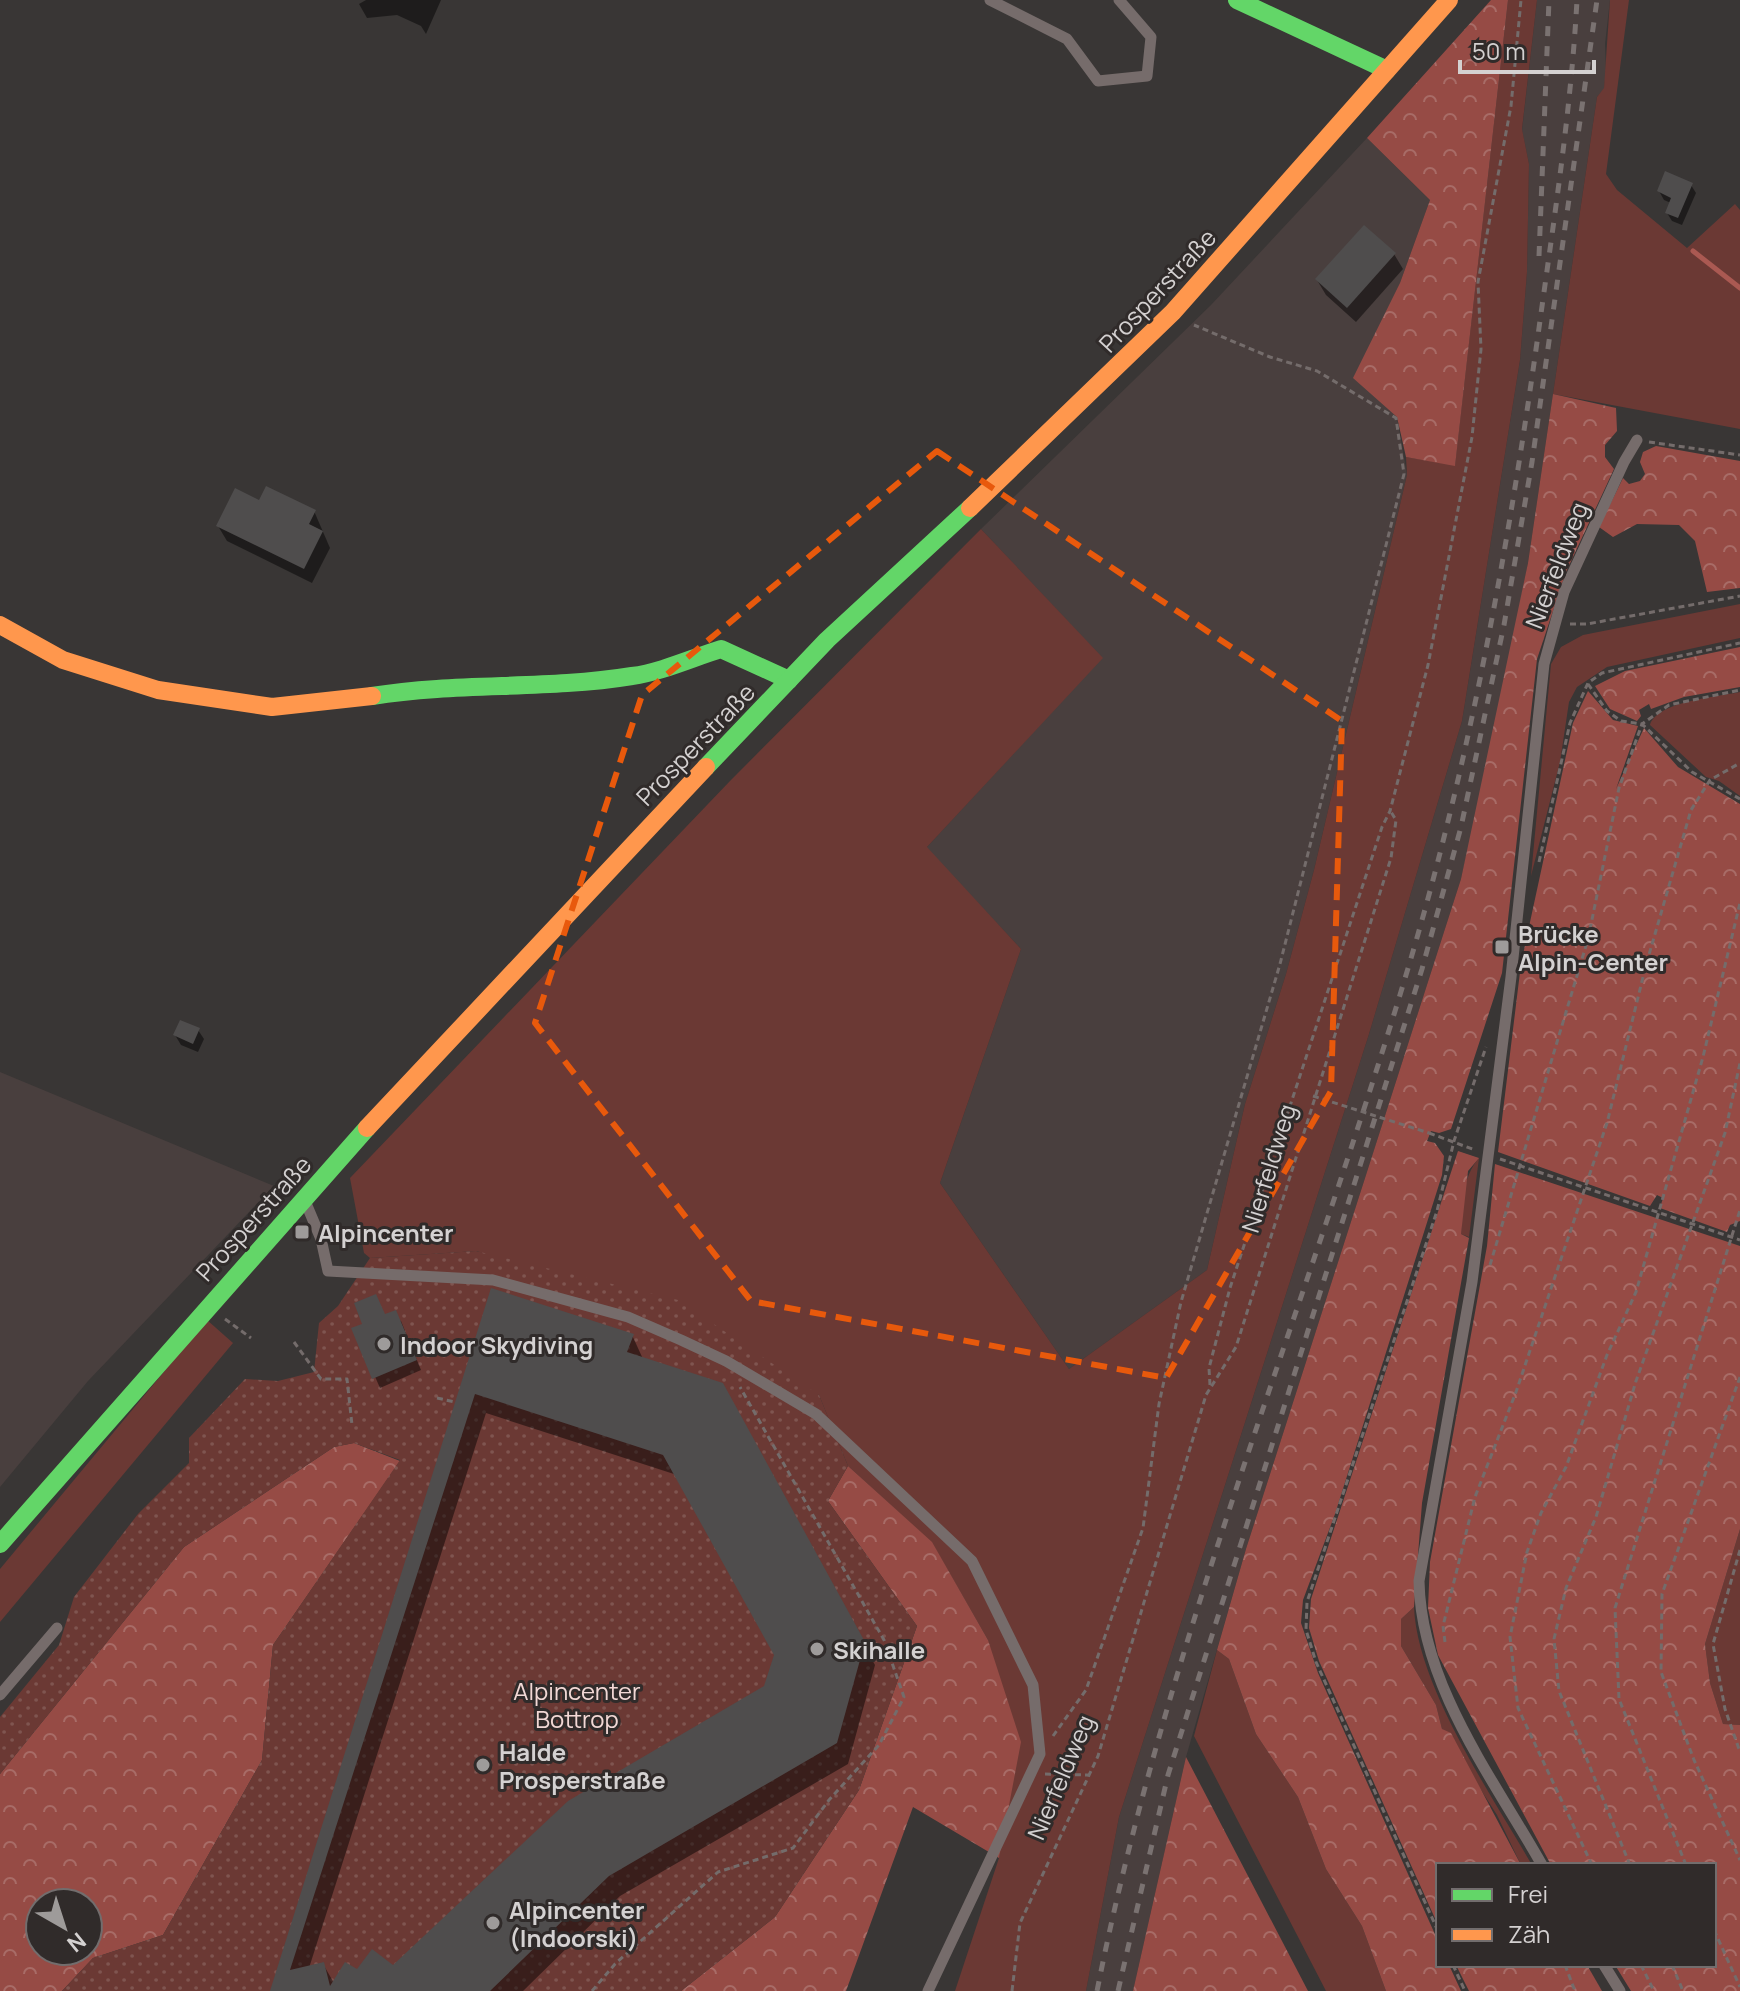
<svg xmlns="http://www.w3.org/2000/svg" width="1740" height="1991" viewBox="0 0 1740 1991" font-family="Manrope,sans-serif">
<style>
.built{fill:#493f3e}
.green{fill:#6b3934}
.forest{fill:url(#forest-crowns);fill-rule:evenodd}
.park{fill:url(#park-dots)}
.shadow{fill:#0007;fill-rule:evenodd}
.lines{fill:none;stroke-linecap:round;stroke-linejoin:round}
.stream{stroke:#aa5952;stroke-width:5}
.building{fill:#4f4d4d;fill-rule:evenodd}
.path{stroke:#746c6b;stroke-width:3;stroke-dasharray:6 4;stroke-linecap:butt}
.lane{stroke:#766c6b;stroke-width:11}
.fast{stroke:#63d668;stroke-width:18}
.slow{stroke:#ff974d;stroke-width:18}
.rail{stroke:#7a7271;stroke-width:5;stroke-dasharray:10 10;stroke-linecap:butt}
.path-bridge{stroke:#746c6b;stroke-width:3;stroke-dasharray:6 4;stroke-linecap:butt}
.marked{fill:none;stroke:#e8590c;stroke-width:6;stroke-dasharray:16 10;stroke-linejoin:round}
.poi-dot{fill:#9e9b9a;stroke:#302b2a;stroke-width:3}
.labels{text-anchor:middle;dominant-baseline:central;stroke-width:6;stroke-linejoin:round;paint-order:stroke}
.street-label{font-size:24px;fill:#d4d1d1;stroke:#302b2a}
.poi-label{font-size:24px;font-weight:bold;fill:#d4d1d1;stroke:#302b2a;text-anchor:start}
.park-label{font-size:24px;fill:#f2d8d5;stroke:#302b2a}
</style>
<defs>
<pattern id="forest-crowns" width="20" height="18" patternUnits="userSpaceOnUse" patternTransform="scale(2)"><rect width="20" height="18" fill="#964b45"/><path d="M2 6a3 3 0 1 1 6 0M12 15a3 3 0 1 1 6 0" fill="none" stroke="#a86c67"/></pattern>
<pattern id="park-dots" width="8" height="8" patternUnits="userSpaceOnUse" patternTransform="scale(2)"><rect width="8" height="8" fill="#6b3934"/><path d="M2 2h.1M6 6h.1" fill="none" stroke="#7f5550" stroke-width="1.8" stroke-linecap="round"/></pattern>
</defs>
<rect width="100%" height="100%" fill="#393635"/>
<g class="built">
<polygon points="1537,0 1610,0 1605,44 1606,71 1604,89 1597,97 1528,563 1495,731 1461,879 1246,1549 1186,1757 1133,1991 1086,1991 1119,1817 1369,1034 1462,721 1520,360 1527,272 1529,164 1522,130"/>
<polygon points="1367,138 1430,200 1400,283 1397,417 1407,475 1314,870 1286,974 1245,1104 1207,1270 1069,1369 940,1183 1021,949 926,848 1102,658 981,529 1211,305"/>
<polygon points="0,1072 274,1186 88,1381 0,1487"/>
</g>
<g class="green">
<polygon points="1508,0 1537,0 1522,129 1529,164 1527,272 1520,360 1462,721 1369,1034 1119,1817 1086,1991 955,1991 999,1858 1007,1806 988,1640 932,1543 848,1466 819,1395 477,1251 370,1258 364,1253 350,1178 730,781 981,529 1103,658 927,847 1021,949 940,1183 1069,1369 1207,1270 1245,1104 1286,974 1314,870 1407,475 1406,457 1455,465"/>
<polygon points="1610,0 1629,0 1606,174 1617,190 1687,248 1735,204 1740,210 1740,429 1553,394 1597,97 1604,88"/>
<polygon points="1740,604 1740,638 1607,667 1577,687 1569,702 1560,762 1531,876 1551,664 1561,647 1583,635"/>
<path d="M1740 692V796L1719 781 1706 777 1650 725C1657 701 1718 697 1740 692Z"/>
<path d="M1479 1158 1469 1237 1461 1234C1463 1208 1461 1178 1479 1158Z"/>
<polygon points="207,1320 233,1343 0,1622 0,1569"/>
<polygon points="1740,1529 1740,1725 1723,1724 1710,1683 1705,1644"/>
<path d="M1414 1607C1417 1686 1492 1796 1532 1865H1521L1497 1815 1442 1729 1436 1705 1401 1646V1619Z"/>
<polygon points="1217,1650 1229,1659 1256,1734 1298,1797 1326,1869 1362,1926 1386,1991 1326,1991 1194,1736"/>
</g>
<g class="forest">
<polygon points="1491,0 1508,0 1455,466 1406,457 1397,417 1353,378 1400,283 1430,200 1367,138"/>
<polygon points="1553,394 1616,408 1617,431 1605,445 1605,457 1614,469 1566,572 1537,659 1502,973 1451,1129 1439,1133 1431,1131 1427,1141 1435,1143 1444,1156 1442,1175 1335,1514 1303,1600 1301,1623 1318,1673 1438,1941 1438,1965 1449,1965 1461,1991 1386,1991 1362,1926 1326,1869 1298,1797 1256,1734 1229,1659 1217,1650 1246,1549 1461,879 1528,563"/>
<polygon points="1656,446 1740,461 1740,588 1707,592 1695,541 1679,525 1637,524 1613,537 1599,527 1623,478 1629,484 1640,481 1645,474 1640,462 1643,452"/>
<polygon points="1740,647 1740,687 1684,697 1651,709 1649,704 1639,710 1641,716 1637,721 1610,709 1595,686 1625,671"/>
<polygon points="1588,691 1613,720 1638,726 1616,789 1644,728 1678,767 1740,804 1740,1221 1730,1225 1727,1232 1660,1208 1663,1198 1657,1195 1650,1206 1498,1152 1521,964 1573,723"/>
<polygon points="1458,1151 1479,1158 1468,1171 1461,1234 1469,1238 1422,1503 1414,1607 1401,1619 1401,1646 1436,1705 1442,1729 1451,1733 1521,1865 1438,1865 1438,1925 1319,1661 1309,1628 1311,1599"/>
<polygon points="1495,1164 1740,1246 1740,1529 1705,1644 1710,1683 1723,1724 1740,1725 1740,1991 1631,1991 1615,1965 1714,1965 1714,1865 1551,1865 1438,1655 1428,1608 1430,1562 1487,1246"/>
<path d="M354 1443 400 1461 273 1645 262 1760 163 1935 93 1958 62 1991H0V1774L184 1547 334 1447ZM40 1903H88V1951H40Z"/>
<polygon points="848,1466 932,1542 988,1640 1021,1742 999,1858 913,1807 846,1991 681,1991 775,1917 859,1790 917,1626 828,1501"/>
<polygon points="1186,1757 1308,1991 1133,1991"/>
<polygon points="1456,1965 1587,1965 1602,1991 1469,1991"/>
</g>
<polygon class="park" points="476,1251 678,1300 819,1395 848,1466 828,1501 917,1626 859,1790 775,1917 681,1991 62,1991 93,1958 163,1935 262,1760 273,1645 400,1460 354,1443 334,1447 184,1547 0,1774 0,1717 59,1645 74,1597 138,1514 189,1463 189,1438 245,1379 278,1381 314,1372 319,1323 338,1306 370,1258"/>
<g class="shadow">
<polygon points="366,0 441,0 426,34 421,26 397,15 367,18 359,4"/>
<polygon points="1691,185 1696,193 1682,225 1672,221 1667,213 1671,203 1664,200 1659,191"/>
<polygon points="1394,254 1403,269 1356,322 1326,295 1317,280"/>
<polygon points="260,502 314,511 330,548 312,583 227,541 218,526"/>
<polygon points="198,1030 204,1039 198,1052 181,1045 175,1035"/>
<path d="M492 1291 632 1335 643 1359 734 1406 875 1665 848 1764 620 1896 523 1991H272ZM486 1413 677 1475 776 1655 766 1687 393 1968 358 1972 334 1983 323 1964 309 1968Z"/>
<polygon points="385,1316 401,1321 421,1370 380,1388 354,1329"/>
</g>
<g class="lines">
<polyline class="stream" points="1693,251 1740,288"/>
</g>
<g class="building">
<polygon points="1665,171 1693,183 1678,218 1665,213 1671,198 1657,191"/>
<polygon points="1364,225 1396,253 1347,308 1315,279"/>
<polygon points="266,486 316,510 309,524 323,531 304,569 216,526 235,488 259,500"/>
<polygon points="180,1020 200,1028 193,1044 173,1035"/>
<path d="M491 1288 634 1334 627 1352 723 1383 865 1642 837 1743 609 1876 490 1991H270ZM475 1394 663 1455 774 1655 764 1686 568 1801 393 1965 372 1949 357 1969 345 1962 330 1986 324 1962 290 1970Z"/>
<polygon points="376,1294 385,1314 396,1310 417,1360 372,1379 351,1328 362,1324 354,1303"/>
</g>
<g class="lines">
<g class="path">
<polyline points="1649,442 1740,455"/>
<polyline points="1570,624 1587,624 1740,596"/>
<polyline points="1588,684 1607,711 1621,721 1642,724 1692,772 1740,799"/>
<polyline points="1539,862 1570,723 1588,683 1602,673 1740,643"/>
<polyline points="1429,1133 1475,1150"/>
<polyline points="1500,1159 1740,1240"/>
<polyline points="1490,1265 1588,939 1619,788 1642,724 1669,705 1740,690"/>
<polyline points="225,1319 251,1338"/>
<polyline points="294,1342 321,1379 347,1379 352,1425"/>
<polyline points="1740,1377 1662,1594 1661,1672 1694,1760 1740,1860"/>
<polyline points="1210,1385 1209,1368 1230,1288 1382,827 1390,811 1428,665 1472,437 1481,349 1478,282 1511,106 1521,0"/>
<polyline points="437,1398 455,1402"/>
<polyline points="1740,1550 1713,1644 1725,1709 1740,1752"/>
<polyline points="1445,1642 1443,1626 1475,1497 1516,1392 1607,1123 1646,965 1691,810 1710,780 1740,763"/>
<polyline points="1053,1736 1086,1690 1143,1528 1159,1404 1181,1302 1280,964 1404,474 1396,418 1317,371 1270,357 1194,325"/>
<polyline points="1045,1774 1089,1775"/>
<polyline points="1592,1865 1518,1708 1510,1637 1527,1552 1541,1513 1566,1467 1607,1355 1636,1292 1703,1057 1740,903"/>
<polyline points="1630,1865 1559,1691 1554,1639 1566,1588 1596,1517 1636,1381 1725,1133 1740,1063"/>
<polyline points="1686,1865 1619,1699 1615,1608 1740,1210"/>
<polyline points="1714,1930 1740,1987"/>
<polyline points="1438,1931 1316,1662 1306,1630 1307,1602 1437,1211 1454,1141 1486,1047"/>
<polyline points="1453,1965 1465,1991"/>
<polyline points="1565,1965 1575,1991"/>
<polyline points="1641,1965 1654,1991"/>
<polyline points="1672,1965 1683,1991"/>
<polyline points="592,1991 615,1964 718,1872 793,1848 829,1800 879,1745 904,1697 884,1640 740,1387"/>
<polyline points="1012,1991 1020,1923 1098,1756 1206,1395 1236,1347 1391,858 1396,820 1391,812"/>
</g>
<g class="lane">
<polyline points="990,0 1067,39 1098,81 1147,76 1151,37 1119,0"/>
<polyline points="305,1201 321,1239 328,1271 493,1280 628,1317 681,1340 726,1361 816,1414 972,1561 1033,1685 1040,1754 928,1991"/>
<polyline points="0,1695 57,1628"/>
<path d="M1542 1865C1493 1778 1421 1685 1419 1581L1472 1282 1511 977 1544 664 1564 592 1624 462 1637 440"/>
<polyline points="1604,1965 1620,1991"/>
</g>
<g class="fast">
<polyline points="1237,0 1387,70"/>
<path d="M372 696C458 682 546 690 632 676 662 672 692 658 721 649L789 680"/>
<polyline points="706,767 827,640 970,508"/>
<polyline points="0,1544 367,1128"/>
</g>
<g class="slow">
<polyline points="970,508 1173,312 1449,0"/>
<polyline points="0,625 63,660 158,690 272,707 372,696"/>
<polyline points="367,1128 706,767"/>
</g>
<g class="rail">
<polyline points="1539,256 1549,0"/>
<path d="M1097 1991C1167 1639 1307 1307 1409 965 1471 757 1509 543 1539 328 1554 219 1571 110 1577 0"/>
<polyline points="1118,1991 1168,1775 1422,969 1461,827 1504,625 1532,462 1597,0"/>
</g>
<polyline class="path-bridge" points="1313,1096 1429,1133"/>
</g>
<path class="marked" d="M937 451 1342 721 1331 1091 1166 1378 751 1301 535 1023 642 695Z"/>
<g class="poi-dot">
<rect x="1494" y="939" width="16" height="16" rx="4"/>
<rect x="294" y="1224" width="16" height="16" rx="4"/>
<circle cx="384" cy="1344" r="8"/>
<circle cx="817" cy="1649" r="8"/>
<circle cx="483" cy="1765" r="8"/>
<circle cx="493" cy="1923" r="8"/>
</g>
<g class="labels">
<g class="street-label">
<text transform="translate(1157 290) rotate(-47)">Prosperstraße</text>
<text transform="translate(1556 565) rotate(-69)">Nierfeldweg</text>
<text transform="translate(695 744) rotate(-46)">Prosperstraße</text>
<text transform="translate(1268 1168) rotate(-73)">Nierfeldweg</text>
<text transform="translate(253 1218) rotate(-48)">Prosperstraße</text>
<text transform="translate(1060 1777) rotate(-67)">Nierfeldweg</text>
</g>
<g class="poi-label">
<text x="1518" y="933">Brücke<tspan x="1518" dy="28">Alpin-Center</tspan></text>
<text x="318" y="1232">Alpincenter</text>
<text x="400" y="1344">Indoor Skydiving</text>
<text x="833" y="1649">Skihalle</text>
<text x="499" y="1751">Halde<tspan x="499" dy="28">Prosperstraße</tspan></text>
<text x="509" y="1909">Alpincenter<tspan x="509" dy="28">(Indoorski)</tspan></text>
</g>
<g class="park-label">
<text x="577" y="1690">Alpincenter<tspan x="577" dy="28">Bottrop</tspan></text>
</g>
</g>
<rect x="1436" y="1863" width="280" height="104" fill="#302b2a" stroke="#726d6d" stroke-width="2"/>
<rect x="1452" y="1889" width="40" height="12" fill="#63d668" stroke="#726d6d" stroke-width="2"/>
<text x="1508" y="1903" font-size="24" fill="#d4d1d1">Frei</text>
<rect x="1452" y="1929" width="40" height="12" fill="#ff974d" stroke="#726d6d" stroke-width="2"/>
<text x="1508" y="1943" font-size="24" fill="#d4d1d1">Zäh</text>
<g transform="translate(64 1927) rotate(141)"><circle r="38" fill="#302b2a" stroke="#726d6d" stroke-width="2"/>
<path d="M0-6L14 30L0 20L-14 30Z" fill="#9e9b9a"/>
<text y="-12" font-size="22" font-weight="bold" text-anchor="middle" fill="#d4d1d1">N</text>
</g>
<path d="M1460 60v12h134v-12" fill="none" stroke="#d4d1d1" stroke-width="4"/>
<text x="1472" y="60" font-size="24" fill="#d4d1d1" stroke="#302b2a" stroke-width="6" paint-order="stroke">50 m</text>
</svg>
